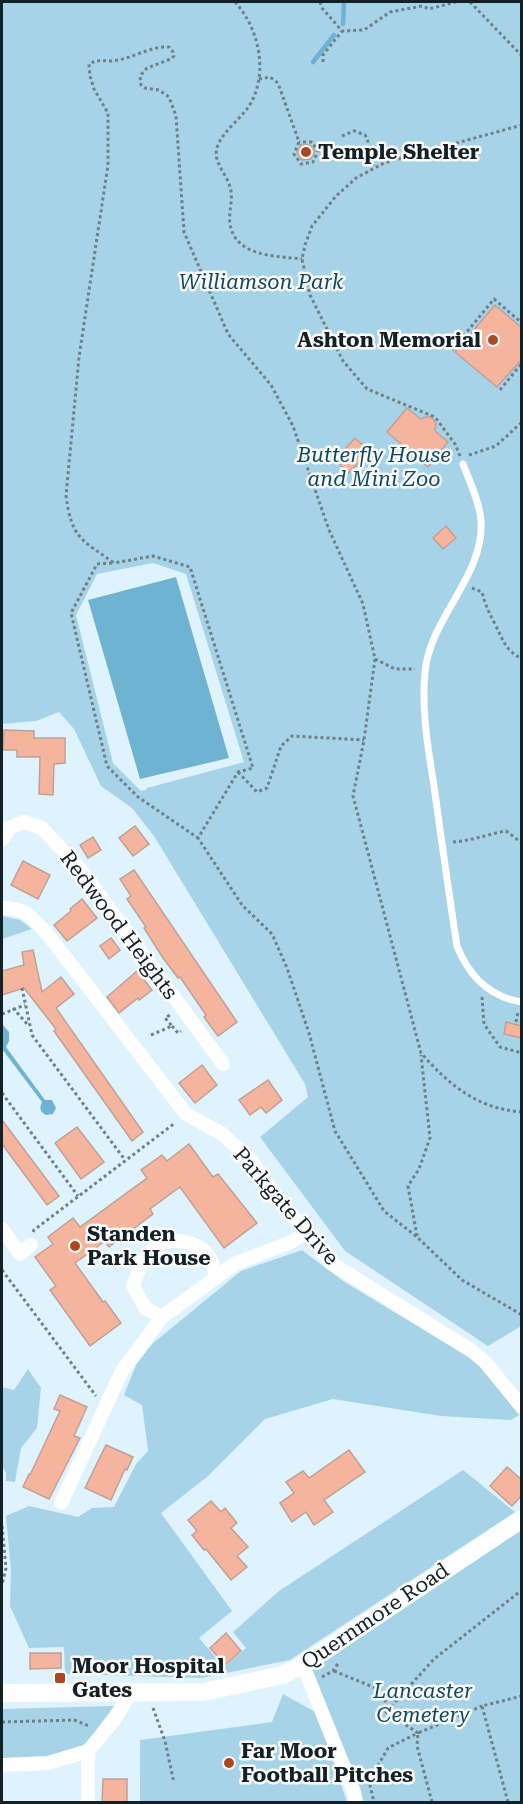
<svg xmlns="http://www.w3.org/2000/svg" width="523" height="1804" viewBox="0 0 523 1804" font-family="'Roboto Serif',serif">
<style>
.green{fill:#a6d3e8;fill-rule:evenodd}
.water{fill:#6eb3d2}
.lines{fill:none;stroke-linecap:round;stroke-linejoin:round}
.stream{stroke:#6eb3d2;stroke-width:4.5}
.building{fill:#f5b49e;stroke:#c1a095;stroke-width:1.5}
.path{stroke:#6f8087;stroke-width:3;stroke-dasharray:3 3;stroke-linecap:butt}
.service{stroke:#fff;stroke-width:7}
.minor{stroke:#fff;stroke-width:14}
.tertiary{stroke:#fff;stroke-width:18}
.poi-dot{fill:#ae4720;stroke:#fcfcfc;stroke-width:2}
.labels{text-anchor:middle;dominant-baseline:central;stroke-width:5;stroke-linejoin:round;paint-order:stroke}
.poi-label{font-size:21px;font-weight:bold;fill:#132025;stroke:#fcfcfc;text-anchor:start}
.park-label{font-size:21px;font-style:italic;fill:#0e495e;stroke:#fcfcfc}
.street-label{font-size:21px;fill:#132025;stroke:#fcfcfc}
</style>
<rect width="100%" height="100%" fill="#def3fd"/>
<g class="green">
<path d="M2 2H521V1326L488 1346 345 1251 260 1137 308 1097 305 1084 154 836 132 808 101 786 74 729 59 712 36 721 2 724ZM153 563 186 574 244 762 147 788 146 790 141 791 113 763 76 615 97 574Z"/>
<polygon points="2,916 20,920 32,929 2,939"/>
<polygon points="302,1250 343,1281 478,1363 519,1415 511,1420 441,1416 333,1399 265,1419 208,1476 161,1513 232,1611 199,1638 224,1667 246,1648 233,1632 279,1591 463,1470 515,1512 290,1660 201,1678 65,1674 64,1647 29,1648 10,1606 11,1570 6,1516 29,1506 78,1517 92,1508 114,1507 136,1464 148,1451 142,1405 124,1395 136,1365 152,1344 241,1271"/>
<polygon points="28,1369 41,1388 37,1428 21,1448 15,1482 6,1481 6,1473 2,1466 2,1387 14,1390"/>
<polygon points="521,1519 521,1802 356,1802 303,1665"/>
<polygon points="283,1694 317,1713 347,1802 140,1802 140,1740 272,1722"/>
<polygon points="114,1706 84,1746 47,1757 2,1759 2,1709"/>
</g>
<g class="water">
<polygon points="176,577 229,758 140,779 88,600"/>
<path d="M2 1024 9 1032V1041L6 1047 45 1100H52L56 1108 53 1114 46 1115C40 1112 39 1108 42 1102L2 1049Z"/>
</g>
<g class="lines">
<g class="stream">
<polyline points="343,24 344,2"/>
<polyline points="313,62 334,35"/>
</g>
</g>
<g class="building">
<polygon points="301,145 310,145 315,151 311,159 302,160 297,153"/>
<polygon points="495,305 522,328 522,359 497,387 455,352"/>
<polygon points="407,408 421,419 429,416 433,419 436,424 435,431 448,442 428,467 387,432"/>
<polygon points="355,438 369,451 349,473 335,460"/>
<polygon points="446,526 456,538 443,549 433,538"/>
<polygon points="4,730 34,731 34,738 65,738 65,763 54,764 53,795 39,794 40,757 17,757 17,750 3,750"/>
<polygon points="135,826 149,844 133,856 119,838"/>
<polygon points="93,837 101,850 88,858 80,845"/>
<polygon points="23,861 50,875 38,899 11,885"/>
<polygon points="134,870 237,1022 218,1036 204,1017 206,1015 180,977 178,978 163,958 144,928 146,927 127,899 131,896 120,879"/>
<polygon points="82,899 97,918 67,941 54,925 71,911 70,909"/>
<polygon points="111,938 120,950 109,959 100,946"/>
<polygon points="33,950 42,992 61,977 74,994 56,1008 143,1132 132,1141 54,1031 56,1029 24,988 2,995 2,971 24,965 22,952"/>
<polygon points="137,971 152,990 139,1000 138,998 119,1013 107,997"/>
<polygon points="506,1022 522,1026 522,1038 504,1034"/>
<polygon points="202,1065 217,1085 195,1103 179,1083"/>
<polygon points="268,1080 282,1100 266,1113 261,1107 250,1115 239,1100"/>
<polygon points="2,1120 59,1196 47,1205 2,1144"/>
<polygon points="77,1127 104,1162 81,1179 55,1143"/>
<polygon points="189,1144 213,1177 218,1174 257,1223 224,1248 180,1187 150,1209 153,1214 109,1247 105,1241 75,1263 103,1302 105,1301 121,1323 90,1346 50,1290 56,1286 35,1257 53,1244 48,1237 73,1218 80,1227 147,1178 141,1170 162,1155 167,1161"/>
<polygon points="60,1395 87,1407 74,1436 80,1438 49,1499 23,1487 29,1474 30,1475 60,1411 54,1409"/>
<polygon points="106,1445 133,1457 127,1470 125,1469 111,1500 85,1488"/>
<polygon points="349,1450 365,1472 324,1500 333,1512 314,1525 306,1512 292,1522 280,1503 294,1493 286,1482 303,1471 309,1478"/>
<polygon points="507,1467 522,1480 522,1495 512,1506 490,1486"/>
<polygon points="211,1501 221,1512 225,1508 237,1523 231,1528 248,1547 237,1556 247,1567 231,1580 206,1549 204,1550 192,1535 197,1531 188,1520"/>
<polygon points="226,1633 241,1651 225,1665 210,1648"/>
<polygon points="30,1653 61,1653 61,1668 30,1669"/>
<polygon points="103,1779 127,1779 127,1803 102,1803"/>
</g>
<g class="lines">
<g class="path">
<path d="M235 2C258 27 268 69 252 101 244 117 225 128 218 145 211 161 226 172 230 187 234 199 228 212 230 224 235 257 277 256 302 259"/>
<polyline points="320,2 322,8 342,31 364,30 390,12 422,6 429,9 456,2"/>
<polyline points="470,2 522,56"/>
<polyline points="323,62 323,55 342,31"/>
<polyline points="259,79 270,77 278,83 299,142 294,154 301,164 313,162 318,151 312,142 299,142"/>
<path d="M342 136 354 131 365 135C372 147 368 155 374 168"/>
<polyline points="452,350 494,299 522,323"/>
<polyline points="500,390 522,363"/>
<polyline points="469,455 496,446 522,422"/>
<polyline points="460,456 455,444 435,417 367,389 343,361 310,295 302,259 305,245 312,226 336,196 356,178 384,163 522,125"/>
<polyline points="112,563 97,564 71,613 107,766 138,797 198,838"/>
<path d="M472 588 482 592C485 604 489 613 495 624 503 640 505 650 522 659"/>
<polyline points="375,659 395,669 415,669"/>
<polyline points="238,772 257,792 267,788 281,746 292,736 364,740"/>
<path d="M453 842C471 841 488 834 506 831L522 843"/>
<polyline points="22,988 32,1035 125,1160"/>
<polyline points="482,997 484,1024 500,1047 522,1053"/>
<polyline points="13,1008 28,1025"/>
<polyline points="2,1014 25,1005"/>
<polyline points="516,1022 518,1012"/>
<polyline points="172,1026 178,1033 181,1031"/>
<polyline points="151,1035 172,1026 165,1018 170,1015"/>
<polyline points="2,1093 78,1196"/>
<path d="M522 1112C478 1109 449 1085 421 1053L353 796 364 740 375 659 363 604 329 530 293 426 271 385 228 334 184 232 176 116 169 97 159 90 145 88 141 85 140 76 147 68 171 59 174 56 173 52 169 47C149 46 132 59 112 61 102 61 98 59 89 64L90 76 94 89 108 113V165L79 357 66 496C72 539 81 539 114 563L153 556 190 567 253 768 238 772 198 838 242 905 272 934 287 968 309 1033 335 1131 384 1211 417 1237 462 1280 522 1315"/>
<polyline points="33,1232 34,1230 175,1123"/>
<polyline points="417,1236 408,1186 419,1169 430,1138 421,1055"/>
<polyline points="2,1270 96,1396"/>
<polyline points="2,1526 6,1568 2,1585"/>
<polyline points="334,1671 378,1689 385,1700 386,1712 418,1733 388,1748 369,1781 374,1802"/>
<polyline points="322,1677 333,1671 339,1662"/>
<polyline points="153,1708 165,1741 174,1783"/>
<polyline points="387,1711 434,1659 522,1590"/>
<polyline points="2,1722 74,1720 89,1726"/>
<polyline points="432,1802 417,1746 418,1733 482,1706"/>
<polyline points="508,1802 482,1706 522,1696"/>
</g>
<path class="service" d="M463 464C470 482 479 501 481 520 485 576 430 617 425 672 421 713 429 753 435 793 442 844 449 895 457 946 469 976 489 997 522 1002"/>
<g class="minor">
<polyline points="2,840 9,828 24,822 42,828 82,871 223,1064"/>
<path d="M2 908C26 907 33 919 49 936L186 1114 221 1133 252 1161 267 1184 331 1263 472 1351 485 1362 522 1407"/>
<polyline points="2,1229 20,1254 31,1245"/>
<path d="M162 1317 145 1308 133 1286C138 1271 142 1260 153 1249 168 1234 203 1241 211 1260 214 1265 214 1272 216 1278"/>
<polyline points="61,1503 122,1371 162,1317 236,1263 289,1243 306,1233"/>
<polyline points="303,1665 354,1792 356,1802"/>
<polyline points="2,1765 48,1763 88,1751 114,1720 131,1692"/>
<polyline points="88,1802 88,1751"/>
</g>
<polyline class="tertiary" points="2,1693 203,1692 283,1675 303,1665 522,1519"/>
</g>
<g class="poi-dot">
<circle cx="306" cy="152" r="6"/>
<circle cx="493" cy="340" r="6"/>
<circle cx="75" cy="1246" r="6"/>
<rect x="54" y="1672" width="12" height="12" rx="3"/>
<circle cx="229" cy="1763" r="6"/>
</g>
<g class="labels">
<g class="poi-label">
<text x="318" y="152">Temple Shelter</text>
<text x="481" y="340" text-anchor="end">Ashton Memorial</text>
<text x="87" y="1234">Standen<tspan x="87" dy="24">Park House</tspan></text>
<text x="72" y="1666">Moor Hospital<tspan x="72" dy="24">Gates</tspan></text>
<text x="241" y="1751">Far Moor<tspan x="241" dy="24">Football Pitches</tspan></text>
</g>
<g class="park-label">
<text x="261" y="282">Williamson Park</text>
<text x="374" y="455">Butterfly House<tspan x="374" dy="24">and Mini Zoo</tspan></text>
<text x="423" y="1691">Lancaster<tspan x="423" dy="24">Cemetery</tspan></text>
</g>
<g class="street-label">
<text transform="translate(119 925) rotate(53)">Redwood Heights</text>
<text transform="translate(286 1206) rotate(49)">Parkgate Drive</text>
<text transform="translate(375 1616) rotate(-34)">Quernmore Road</text>
</g>
</g>
<rect width="523" height="1804" fill="none" stroke="#132025" stroke-width="6"/>
</svg>
